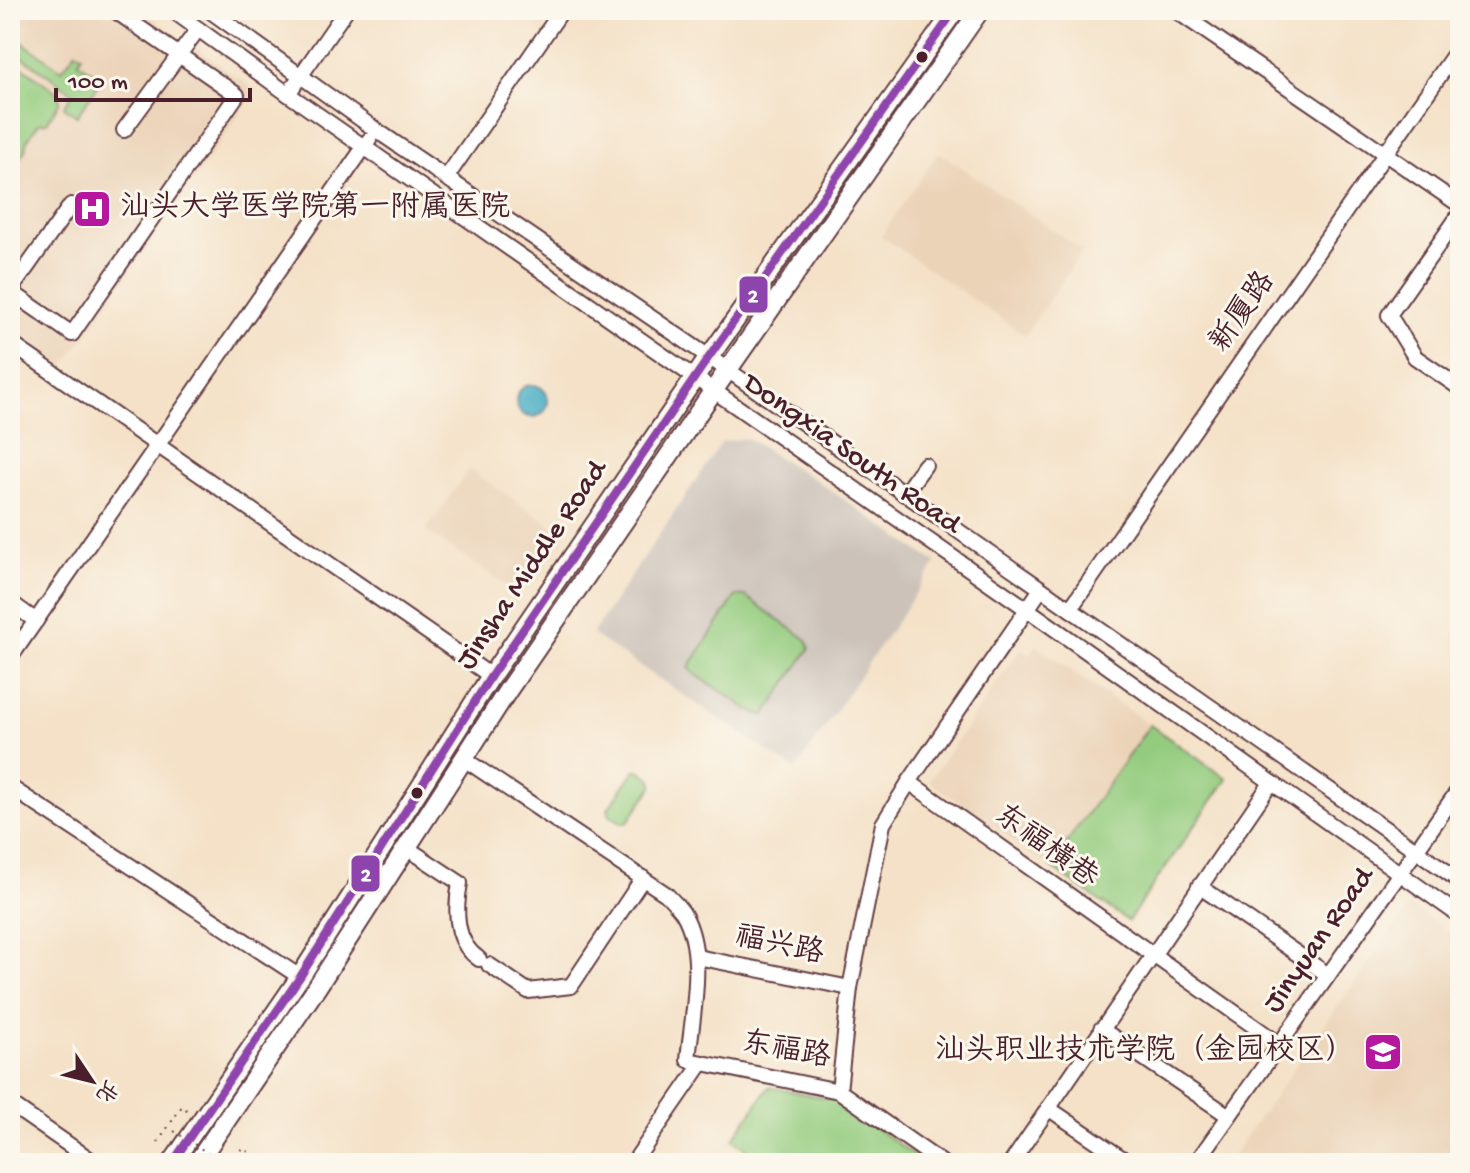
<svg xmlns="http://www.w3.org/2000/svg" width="1470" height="1173" viewBox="0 0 1470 1173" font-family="'Gochi Hand','LXGW WenKai TC',sans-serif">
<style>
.built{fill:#ebd3b8}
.industrial{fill:#ccc2b9}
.green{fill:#94cc7f;stroke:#6f7655;stroke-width:2}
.water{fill:#44adc4;stroke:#476678;stroke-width:2}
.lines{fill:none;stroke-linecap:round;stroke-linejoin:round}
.minor-casing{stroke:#643c42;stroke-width:18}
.major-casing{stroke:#643c42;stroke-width:22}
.path{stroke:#643c42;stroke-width:2;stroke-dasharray:2 6;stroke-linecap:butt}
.minor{stroke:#fff;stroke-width:14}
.major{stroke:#fff;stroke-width:18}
.path-bridge{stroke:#643c42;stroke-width:2;stroke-dasharray:2 6;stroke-linecap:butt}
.bus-1-casing{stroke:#fbf7ec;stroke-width:14}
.bus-1{stroke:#8e44ad;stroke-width:8}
.bus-dot{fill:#4a1f2b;stroke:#fbf7ec;stroke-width:3}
.labels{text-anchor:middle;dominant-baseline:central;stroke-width:6;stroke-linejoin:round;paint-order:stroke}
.poi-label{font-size:30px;fill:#4a1f2b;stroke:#fbf7ec;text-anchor:start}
.street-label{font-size:30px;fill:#4a1f2b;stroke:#fbf7ec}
.line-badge{stroke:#fbf7ec;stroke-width:3}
.badge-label{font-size:22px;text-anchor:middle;font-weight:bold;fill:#fff}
</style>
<rect width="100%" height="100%" fill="#fbf7ec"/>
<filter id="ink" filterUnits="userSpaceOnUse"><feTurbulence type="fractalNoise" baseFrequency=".0125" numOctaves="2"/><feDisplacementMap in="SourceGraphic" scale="16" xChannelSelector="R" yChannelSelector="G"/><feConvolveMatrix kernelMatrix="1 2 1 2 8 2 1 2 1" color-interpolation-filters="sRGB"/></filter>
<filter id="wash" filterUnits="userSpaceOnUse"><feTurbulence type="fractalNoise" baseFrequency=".006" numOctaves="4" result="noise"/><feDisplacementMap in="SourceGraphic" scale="32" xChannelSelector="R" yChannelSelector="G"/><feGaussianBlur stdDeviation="1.8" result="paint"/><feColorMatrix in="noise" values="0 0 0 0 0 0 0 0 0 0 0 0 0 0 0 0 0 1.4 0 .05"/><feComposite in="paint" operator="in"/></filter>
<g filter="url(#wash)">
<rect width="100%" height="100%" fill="#f4e1c7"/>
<g class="built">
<polygon points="10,10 141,10 256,90 64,366 10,328"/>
<polygon points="939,152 1083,251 1025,335 881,236"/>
<polygon points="469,469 557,529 515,591 426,531"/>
<polygon points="1036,646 1227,779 1128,921 929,781 1021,649 1030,655"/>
<polygon points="1410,905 1460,940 1460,1163 1227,1163"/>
</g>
<polygon class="industrial" points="746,438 814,479 936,563 796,770 592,634 722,442"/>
<g class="green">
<polygon points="10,24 20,31 16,38 62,70 76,51 82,55 78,62 102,79 77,116 64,107 73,93 10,48"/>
<polygon points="10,58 58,93 60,101 47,122 39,123 26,142 26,149 13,168 10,168"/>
<polygon points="736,596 745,596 807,640 810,648 765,715 757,714 750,710 692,672 689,667"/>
<polygon points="1150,725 1227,779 1128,921 1050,866"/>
<polygon points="635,770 639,770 652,779 653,786 627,823 622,823 610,815 608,809"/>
<polygon points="769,1087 836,1100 917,1157 913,1163 740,1163 748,1150 733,1139"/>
</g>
<circle class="water" cx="532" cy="401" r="16"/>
</g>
<g filter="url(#ink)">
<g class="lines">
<defs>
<g id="minor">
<polyline points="172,10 288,94 1027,609 1460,916"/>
<polyline points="209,10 376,130 709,357 1460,881"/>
<polyline points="1175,10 1460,205"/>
<polyline points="288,94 346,10"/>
<polyline points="124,130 198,29"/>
<polyline points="446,178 560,13"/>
<polyline points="1460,214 1389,315 1415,357 1460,388"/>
<polyline points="10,291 72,334 237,95 114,10"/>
<polyline points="10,291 71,205"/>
<polyline points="10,343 491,676"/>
<polyline points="904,494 925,465"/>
<polyline points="10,602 36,621"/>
<polyline points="1070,609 1460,46"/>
<polyline points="10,658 369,140"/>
<path d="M464 759 666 894C672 900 678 906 683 913 707 953 692 1015 688 1060L839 1091 942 1163"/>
<polyline points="909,782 1279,1044"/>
<polyline points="10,787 300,977"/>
<path d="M407 848 460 883C455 910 454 942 479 959"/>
<polyline points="1199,886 1328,975"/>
<polyline points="697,957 850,988"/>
<polyline points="489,965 528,991 571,986 643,878"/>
<polyline points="1101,1029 1229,1116"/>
<polyline points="839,1091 850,988 883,824 909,782 1041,589"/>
<polyline points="10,1104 95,1163"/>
<polyline points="1048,1108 1129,1163"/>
<polyline points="633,1163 702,1063"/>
<polyline points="1011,1163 1271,783"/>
<polyline points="1196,1163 1460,788"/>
</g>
<g id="major">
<polyline points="172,1163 300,977 491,676 709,357 955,10"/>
<polyline points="197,1163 317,987 508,690 727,371 980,10"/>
</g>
</defs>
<use href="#minor" class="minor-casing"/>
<use href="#major" class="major-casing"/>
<g class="path">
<polyline points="158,1142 182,1106 188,1111"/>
<polyline points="231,1163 242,1148 249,1152 242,1163"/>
</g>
<use href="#minor" class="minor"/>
<use href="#major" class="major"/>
<polyline class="path-bridge" points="174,1131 223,1163"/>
<defs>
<polyline id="bus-1" points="172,1163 300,977 491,676 709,357 955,10"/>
</defs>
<use href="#bus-1" class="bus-1-casing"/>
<use href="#bus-1" class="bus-1"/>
</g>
</g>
<defs>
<symbol id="hospital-square" viewBox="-11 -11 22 22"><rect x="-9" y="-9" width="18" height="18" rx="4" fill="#b5179e" stroke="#fbf7ec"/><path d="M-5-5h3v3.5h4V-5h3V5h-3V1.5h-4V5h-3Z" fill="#fff"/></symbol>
<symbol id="university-square" viewBox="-11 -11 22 22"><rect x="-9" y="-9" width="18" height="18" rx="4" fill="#b5179e" stroke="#fbf7ec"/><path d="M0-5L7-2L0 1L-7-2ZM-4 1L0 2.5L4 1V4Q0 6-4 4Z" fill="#fff"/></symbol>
</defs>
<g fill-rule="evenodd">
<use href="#hospital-square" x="70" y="187" width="44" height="44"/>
<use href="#university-square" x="1361" y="1030" width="44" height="44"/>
</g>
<g class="bus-dot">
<circle cx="922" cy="57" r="7"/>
<circle cx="417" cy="793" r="7"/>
</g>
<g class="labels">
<g class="poi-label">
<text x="120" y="209">汕头大学医学院第一附属医院</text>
<text x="1355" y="1052" text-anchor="end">汕头职业技术学院（金园校区）</text>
</g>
<g class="street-label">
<text transform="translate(1244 313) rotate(-55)">新厦路</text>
<text transform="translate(851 455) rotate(35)">Dongxia South Road</text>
<text transform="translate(533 566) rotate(-56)">Jinsha Middle Road</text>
<text transform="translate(1045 848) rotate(36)">东福横巷</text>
<text transform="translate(1320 941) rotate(-55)">Jinyuan Road</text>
<text transform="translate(779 947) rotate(12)">福兴路</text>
<text transform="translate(786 1052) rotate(10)">东福路</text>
</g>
</g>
<g class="line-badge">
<rect x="738" y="275" width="31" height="39" rx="8" fill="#8e44ad"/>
<rect x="350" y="854" width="31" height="39" rx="8" fill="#8e44ad"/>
</g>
<g class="badge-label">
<text x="753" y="302">2</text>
<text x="366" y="881">2</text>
</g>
<rect width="1470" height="1173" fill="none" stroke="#fbf7ec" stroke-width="40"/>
<g transform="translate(92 1081) rotate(125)" stroke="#fbf7ec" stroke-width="6" paint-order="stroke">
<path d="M0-6L14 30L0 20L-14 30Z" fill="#4a1f2b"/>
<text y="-12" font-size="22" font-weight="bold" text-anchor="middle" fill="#4a1f2b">北</text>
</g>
<path d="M56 88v12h194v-12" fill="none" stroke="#4a1f2b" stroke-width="4"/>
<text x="68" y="88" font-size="24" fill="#4a1f2b" stroke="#fbf7ec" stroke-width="6" paint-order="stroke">100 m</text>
</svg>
